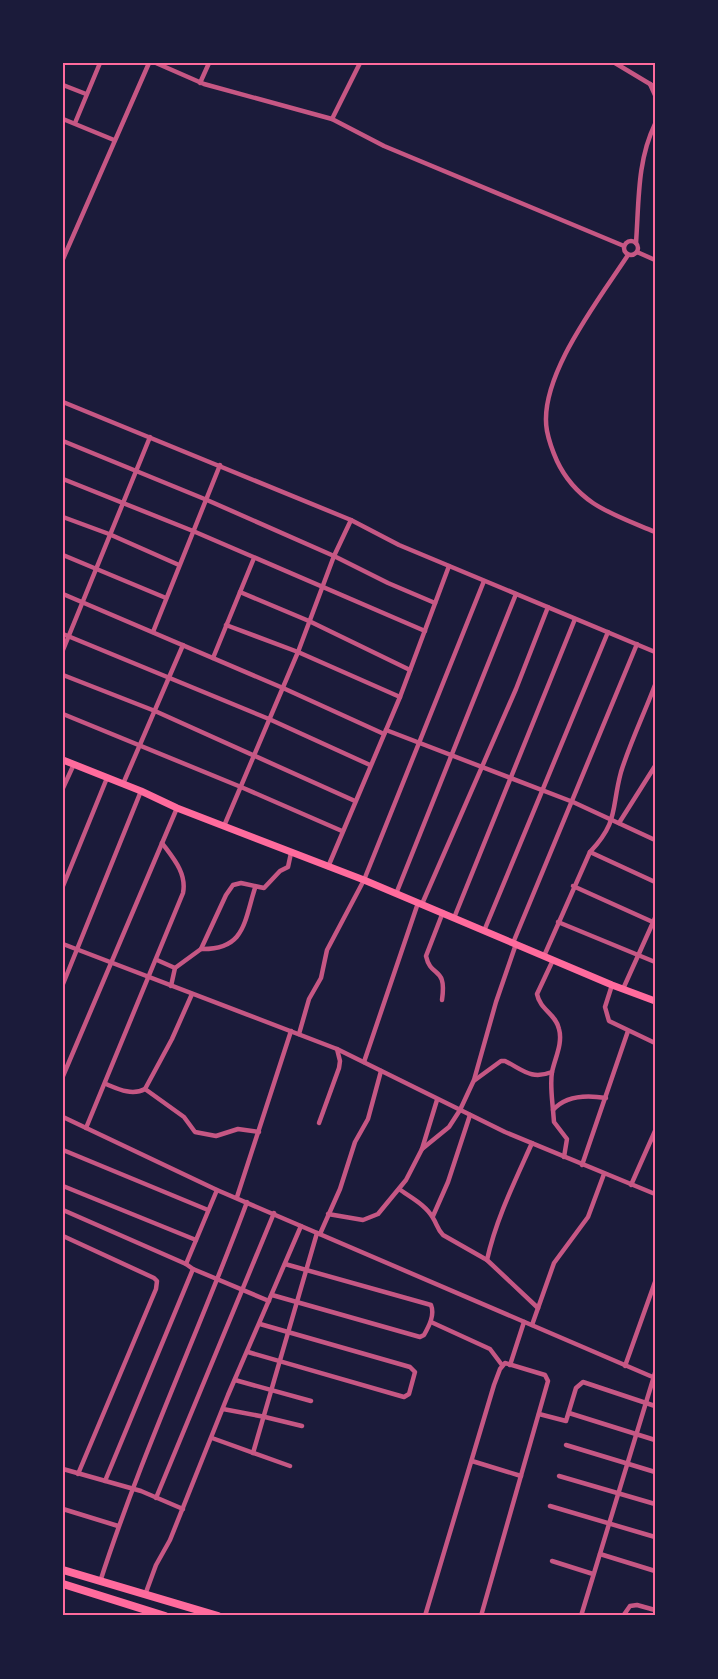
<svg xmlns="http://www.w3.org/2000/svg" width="718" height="1679" viewBox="0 0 718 1679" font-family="'Fira Sans',sans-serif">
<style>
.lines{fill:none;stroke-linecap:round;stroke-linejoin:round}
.minor{stroke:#c65784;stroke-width:4.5}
.primary{stroke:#ff6b9d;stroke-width:7}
.trunk{stroke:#ff6b9d;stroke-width:8}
.neatline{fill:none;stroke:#ff6b9d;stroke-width:2}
</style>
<rect width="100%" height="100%" fill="#1b1b3a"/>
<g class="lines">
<g class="minor">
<polyline points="156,63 204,84 332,119 384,146 624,246"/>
<polyline points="615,63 655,87"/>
<polyline points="200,83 209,63"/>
<polyline points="650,84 655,95"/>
<polyline points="63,85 86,94"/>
<polyline points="63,119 114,140"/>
<polyline points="332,119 360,63"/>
<polyline points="75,123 100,63"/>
<circle cx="631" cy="248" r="7"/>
<path d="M636 243C639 202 637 161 655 124"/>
<polyline points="637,252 655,260"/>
<path d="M628 255C600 298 537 378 547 431 549 441 553 452 557 461 565 478 577 492 593 503 611 515 634 523 655 532"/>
<polyline points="63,259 149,63"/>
<polyline points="63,402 351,520 399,545 655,652"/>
<polyline points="63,441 207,500 334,556 388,583 435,603"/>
<polyline points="63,479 193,531 425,631"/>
<polyline points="63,517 109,534 179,565"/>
<polyline points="63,555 166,598"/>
<polyline points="240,592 309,621 410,670"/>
<polyline points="63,594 283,688 384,734"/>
<polyline points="226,625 298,652 400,697"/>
<polyline points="153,632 220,465"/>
<polyline points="63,634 269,719 370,765"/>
<polyline points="63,650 150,437"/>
<polyline points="213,658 254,558"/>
<polyline points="63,675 155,711 355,801"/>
<polyline points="63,714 241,787 342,831"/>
<polyline points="386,730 573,802 655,840"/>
<polyline points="123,784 183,645"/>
<polyline points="63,788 74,764"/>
<polyline points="619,823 655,766"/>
<polyline points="224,826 298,652 334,556 351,520"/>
<path d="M590 852C619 821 611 809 621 772 630 743 644 714 655 685"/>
<polyline points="328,867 400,697 449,566"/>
<polyline points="63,886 107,778"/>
<polyline points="573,886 655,923"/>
<polyline points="396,894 516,594"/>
<polyline points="422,904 516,689 548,607"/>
<polyline points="454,918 575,619"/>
<polyline points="558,922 655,962"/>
<polyline points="484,931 608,632"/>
<polyline points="513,943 637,644"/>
<polyline points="63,944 337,1049 505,1132 655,1194"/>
<path d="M201 949C245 950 244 922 255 888"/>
<polyline points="544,956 590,852 655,882"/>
<polyline points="157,960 175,968"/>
<polyline points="63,984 141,791"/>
<polyline points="612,985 605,1007 609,1021 655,1043"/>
<polyline points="171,986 175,968 201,949 226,895 233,885 241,883 264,888 280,871 288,867 291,853"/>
<polyline points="623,989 655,918"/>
<path d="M442 1000C447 965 431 979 426 956L443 912"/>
<polyline points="299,1034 309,999 321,978 327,950 364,880 484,581"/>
<polyline points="364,1062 418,903"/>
<polyline points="63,1076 177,808"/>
<path d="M475 1080 501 1061H505C523 1070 531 1080 552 1072"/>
<path d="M106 1084C118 1089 132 1096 145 1089L172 1039 192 994"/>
<polyline points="145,1089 184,1117 195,1132 216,1136 238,1129 259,1132"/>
<path d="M553 1110C552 1098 550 1084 552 1072 555 1058 563 1043 559 1029 556 1014 540 1010 537 994L553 960"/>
<polyline points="63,1117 217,1190 655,1378"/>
<polyline points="319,1123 339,1068 340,1061 337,1049"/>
<path d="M86 1128 183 893C187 873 173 858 162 843"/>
<path d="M532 1143C515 1181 496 1219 487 1260L538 1308"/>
<polyline points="422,1149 449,1127 460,1110 474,1080 496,1002 516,944"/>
<polyline points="63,1150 208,1210"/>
<path d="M564 1157 567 1139 554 1122 553 1110C566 1095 588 1095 606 1098"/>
<polyline points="582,1165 628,1031"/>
<polyline points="631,1185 655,1131"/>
<polyline points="63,1186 196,1240"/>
<path d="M399 1189C410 1197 426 1205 433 1218 437 1224 437 1229 443 1235L487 1260"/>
<polyline points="237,1197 291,1031"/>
<polyline points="63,1210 186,1264 193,1269 269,1301"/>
<polyline points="328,1214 363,1220 378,1214 406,1180 422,1149 437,1100"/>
<polyline points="433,1216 448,1182 470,1115"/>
<polyline points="320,1234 340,1189 355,1142 368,1119 381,1071"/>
<polyline points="63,1236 154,1278 157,1281 156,1289 78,1474"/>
<polyline points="186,1264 217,1190"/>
<path d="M272 1295 420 1337 424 1335C429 1326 435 1315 431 1305L285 1264"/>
<polyline points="431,1322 490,1349 502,1365"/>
<polyline points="532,1325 554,1263 588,1217 604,1174"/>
<polyline points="248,1352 404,1397 409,1394 415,1372 410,1367 260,1324"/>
<polyline points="510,1365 524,1322"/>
<polyline points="625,1366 655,1282"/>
<polyline points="235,1380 311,1401"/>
<polyline points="223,1409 265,1417 302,1426"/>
<polyline points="569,1413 655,1440"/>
<polyline points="539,1414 566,1421 576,1388 583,1382 655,1406"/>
<polyline points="212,1438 290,1466"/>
<polyline points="566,1445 655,1472"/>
<polyline points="253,1453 317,1233"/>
<polyline points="472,1461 521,1476"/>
<polyline points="63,1469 141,1491 183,1509"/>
<polyline points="559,1476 655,1504"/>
<polyline points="105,1481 193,1269"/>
<polyline points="156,1498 274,1213"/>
<polyline points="550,1506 655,1537"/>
<polyline points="63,1509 118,1526"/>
<polyline points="600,1554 655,1571"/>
<polyline points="552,1561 593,1574"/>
<path d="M100 1582C142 1452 200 1329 247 1202"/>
<polyline points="145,1595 156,1565 170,1540 228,1395 301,1226"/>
<polyline points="425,1616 494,1385 500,1369 505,1363 545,1375 548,1381 481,1616"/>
<polyline points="581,1616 655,1373"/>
<polyline points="623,1616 630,1606 637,1605 655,1610"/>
</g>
<polyline class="primary" points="63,760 141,791 177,808 364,880 612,985 655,1001"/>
<g class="trunk">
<polyline points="63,1570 218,1616"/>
<polyline points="63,1584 165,1616"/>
</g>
</g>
<rect width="718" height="1679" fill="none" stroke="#1b1b3a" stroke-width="129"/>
<rect x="64" y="64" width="590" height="1550" class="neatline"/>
</svg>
